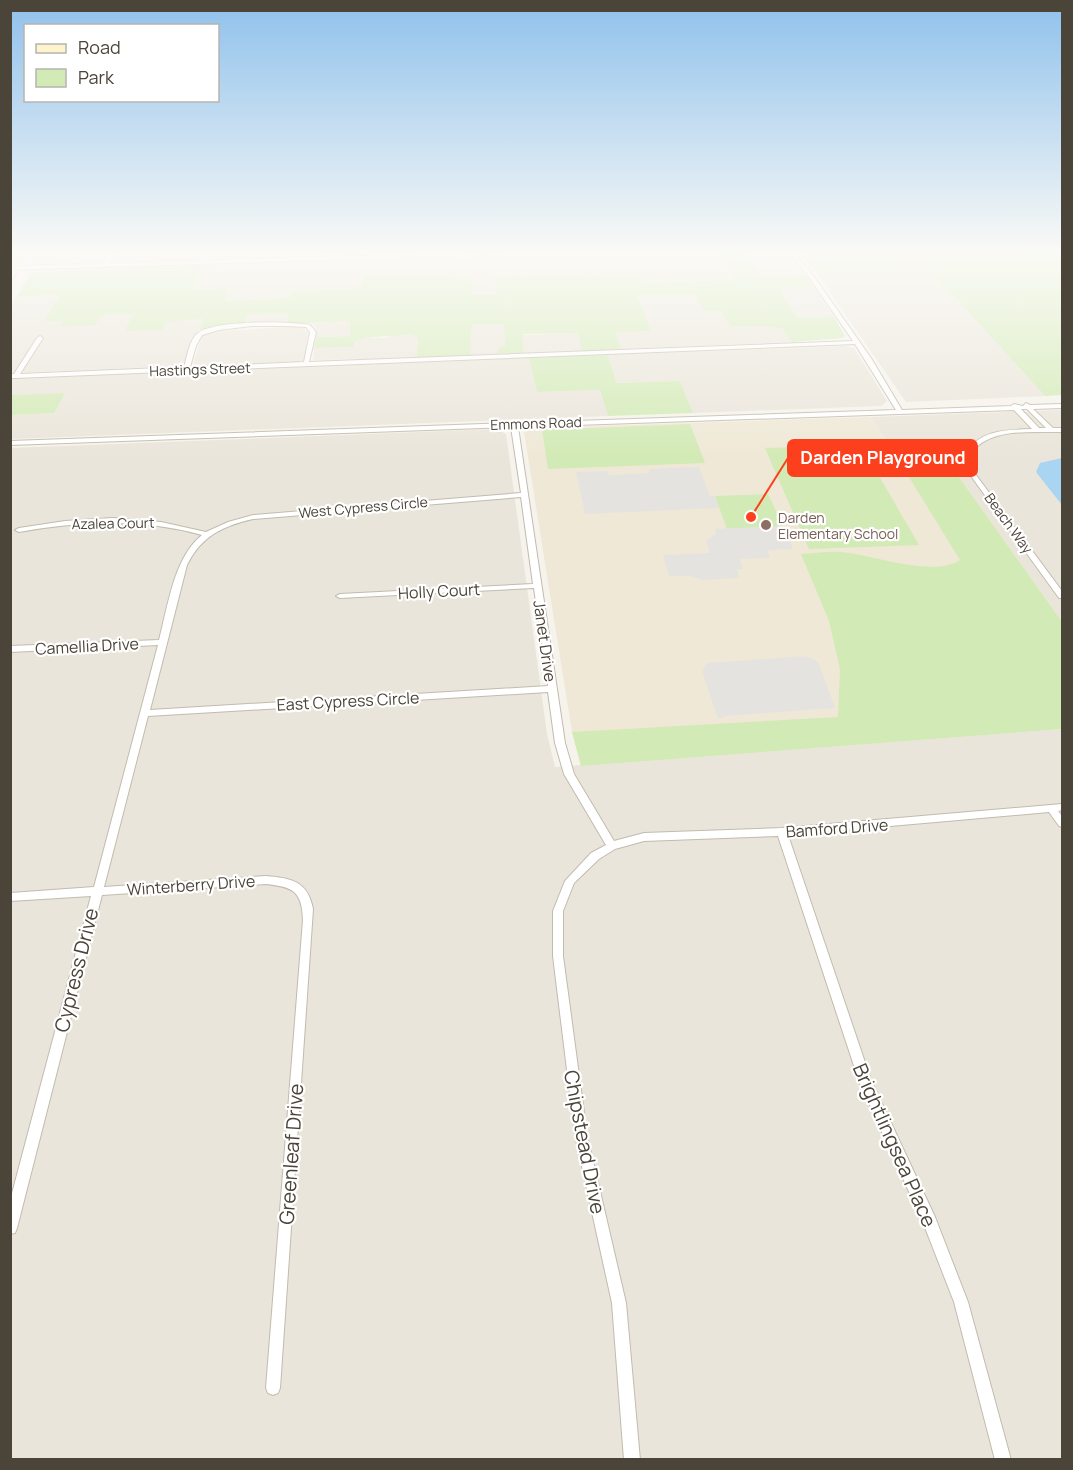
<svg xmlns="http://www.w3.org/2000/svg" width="1073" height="1470" viewBox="0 0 1073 1470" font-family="Manrope,sans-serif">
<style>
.residential{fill:#eae5da}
.education{fill:#efe8d6}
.green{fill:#d2eab5}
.parking{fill:#e5e3e0}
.water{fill:#a9d4f2}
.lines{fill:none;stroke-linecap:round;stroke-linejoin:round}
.minor-casing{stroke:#c2bbae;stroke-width:2}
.tertiary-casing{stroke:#c2bbae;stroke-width:2}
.secondary-casing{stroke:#d6c79b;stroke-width:2}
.minor{fill:#fff;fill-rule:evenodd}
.tertiary{fill:#fff;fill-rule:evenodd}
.secondary{fill:#fff3cd;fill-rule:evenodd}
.education-dot{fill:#8d6e63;stroke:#fff;stroke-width:2}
.labels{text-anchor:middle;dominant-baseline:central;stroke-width:4.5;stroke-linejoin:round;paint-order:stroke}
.far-street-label{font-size:14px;fill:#4b4439;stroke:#fff}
.far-education-label{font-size:14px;fill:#785e54;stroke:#fff;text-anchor:start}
.street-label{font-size:16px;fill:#4b4439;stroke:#fff}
.near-street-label{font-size:20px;fill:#4b4439;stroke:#fff}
.leader{fill:none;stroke:#fc3f1d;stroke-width:2}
.callout-dot{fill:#fc3f1d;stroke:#fff;stroke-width:2}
.callout{fill:#fc3f1d;stroke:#fc3f1d;stroke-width:2}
.callout-label{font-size:18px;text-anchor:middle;font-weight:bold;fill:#fff}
</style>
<rect width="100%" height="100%" fill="#f6f3ec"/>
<g class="residential">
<polygon points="35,254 405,254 41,263 32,261"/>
<polygon points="591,254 719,254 734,280 642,283 495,277 496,295 471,295 470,280 454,279 454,274 363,276 360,289 292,291 289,298 225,301 228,290 192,290 202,265"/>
<polygon points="746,254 786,254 806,276 762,277"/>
<polygon points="928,268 1045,396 906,402 816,272"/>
<polygon points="813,286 834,317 798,318 778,287"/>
<polygon points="696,294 721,311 731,327 765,326 784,329 792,342 621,349 616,333 651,331 637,295"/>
<polygon points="61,295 45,321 64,321 61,325 100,315 134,314 126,331 183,318 204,318 185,362 179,366 11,373 10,305 17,296"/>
<polygon points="289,313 287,324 245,325 247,314"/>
<polygon points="350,321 350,336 316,337 316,328 312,323"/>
<polygon points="472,324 504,324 505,346 498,349 498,354 470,355"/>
<polygon points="300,326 308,331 304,360 301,362 198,366 193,364 202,336 209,332"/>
<polygon points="578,333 582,351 523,353 522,335"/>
<polygon points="394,334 412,334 418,339 417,358 313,360 314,348 353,347 354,342 364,338 385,338"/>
<polygon points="846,346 854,348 887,401 881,406 693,413 680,381 615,383 608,355"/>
<polygon points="529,358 537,392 600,390 608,416 11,439 10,415 54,413 64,394 11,395 11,379"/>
<polygon points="1062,410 1062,622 939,449 893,451 871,417"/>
<polygon points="496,429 506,434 547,734 555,767 1062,729 1062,1459 11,1459 10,448"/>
</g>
<polygon class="education" points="871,417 893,451 939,449 1062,622 1062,729 581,766 572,732 524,432 532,428"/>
<g class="green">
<polygon points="719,254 746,254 762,277 806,276 813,286 779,288 798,318 834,317 845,336 843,338 792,342 783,329 765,326 731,327 721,311 704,311 695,294 637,295 651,331 616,333 621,349 582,351 578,333 523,334 523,353 498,354 498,349 505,346 504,324 472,324 470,355 417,358 418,339 412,334 364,338 354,342 354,347 314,348 316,337 350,336 350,321 287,324 288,313 247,314 245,325 199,330 204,318 166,322 162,330 125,331 133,314 101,315 95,325 61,326 63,321 44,321 60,295 17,296 30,274 37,272 202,265 192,290 228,289 225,301 289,298 292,291 360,289 363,276 454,274 455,279 471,280 472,295 496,295 495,277 638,273 642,283 734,280"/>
<polygon points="800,254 1062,254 1062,395 1045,396 928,268 816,272"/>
<polygon points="608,355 616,383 680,381 693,413 608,416 600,390 537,392 529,358"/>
<polygon points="65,393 54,413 11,415 11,395"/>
<polygon points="690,424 705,463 548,469 542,430"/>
<polygon points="861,445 919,545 809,549 765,448"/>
<path d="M939 449 1062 622V729L581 766 572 732 838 717 840 669 829 621 801 554C817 553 834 550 849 553 878 557 935 577 960 560L893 451Z"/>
<polygon points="768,494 783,526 727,529 715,496"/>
</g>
<g class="parking">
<polygon points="699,467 710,496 715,496 719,508 585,514 576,472 607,471 608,475 649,473 649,469"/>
<polygon points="783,526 793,549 768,550 770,558 740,559 743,569 737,569 739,578 703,580 690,576 669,576 663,555 710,553 706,540 713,537 716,533 715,529"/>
<polygon points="804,656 814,659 819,664 835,708 726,716 718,719 702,671 707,663"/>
</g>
<polygon class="water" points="1062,458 1062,505 1036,472 1040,463"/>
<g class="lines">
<defs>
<g id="minor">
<polygon points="109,254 114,254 106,266 102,266 102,265"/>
<path d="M790 254H795L810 271 871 358 902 410 1011 406 1014 404 1023 406 1026 403 1030 405 1062 404V408L1033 409 1053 428H1062V432C1032 433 988 426 969 456L976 475 1062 591V598H1059L971 476 963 456C979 430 1004 430 1032 429L1014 410 518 427 565 743 574 774 614 841 644 833 782 828 1062 804V810L1058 811 1062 816V827L1059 826 1049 812 788 835 871 1080 935 1217 968 1302 1011 1460H995L954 1302 924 1225 859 1081 778 836 644 841 615 849 599 859 574 883 563 911V956L587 1135 626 1303 640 1460H624L612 1303 575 1135 553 956V911L565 881 591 853 606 845 564 774 555 743 548 692 148 716 104 887 266 876C291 878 308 881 313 909L280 1388 278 1393 273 1395 268 1393 266 1388 303 920C302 891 293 887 266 884L102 895 17 1228 15 1233 10 1234V1201L91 896 10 901V893L94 887 158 645 10 652V646L159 640C168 606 174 557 202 535 141 518 80 521 19 532L15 530 19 528 65 521 113 518 161 522 206 532 228 522 253 515 521 493 511 427 10 445V441L511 423 514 422 517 423 896 410 855 344 16 378H10V374H14L37 338 40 336 43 338 20 374 184 367C187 357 189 340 198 333 214 320 289 321 310 325L316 332 309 362 853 341 806 273ZM252 326H286L306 327 310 332 304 362 190 367 196 346 202 335 219 330ZM1021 409H1027L1046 428H1039ZM521 497 533 584 340 594 336 596 340 598 534 588 548 686 150 710 187 565C201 536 223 526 253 519Z"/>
</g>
<polygon id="tertiary" points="430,254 512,254 10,270 10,266"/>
<polygon id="secondary" points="21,254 28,254 10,283 10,273"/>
</defs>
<use href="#minor" class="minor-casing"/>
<use href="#tertiary" class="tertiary-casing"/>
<use href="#secondary" class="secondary-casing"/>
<use href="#minor" class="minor"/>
<use href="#tertiary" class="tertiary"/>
<use href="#secondary" class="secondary"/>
</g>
<linearGradient id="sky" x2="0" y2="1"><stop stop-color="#8fc1ec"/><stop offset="0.55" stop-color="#fbfaf6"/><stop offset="1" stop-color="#fbfaf6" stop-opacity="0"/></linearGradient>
<rect width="1073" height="460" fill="url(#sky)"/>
<circle class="education-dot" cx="766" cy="525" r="6"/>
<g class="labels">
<g class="far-street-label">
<text transform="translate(200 369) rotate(-2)">Hastings Street</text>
<text transform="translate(536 423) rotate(-2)">Emmons Road</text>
<text transform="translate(363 507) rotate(-5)">West Cypress Circle</text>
<text transform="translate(113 523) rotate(-1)">Azalea Court</text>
<text transform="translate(1009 523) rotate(54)">Beach Way</text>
</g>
<g class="far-education-label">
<text x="778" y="517">Darden<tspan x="778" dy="16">Elementary School</tspan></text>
</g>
<g class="street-label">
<text transform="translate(439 591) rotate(-3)">Holly Court</text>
<text transform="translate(545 641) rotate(82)">Janet Drive</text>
<text transform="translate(87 646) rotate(-3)">Camellia Drive</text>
<text transform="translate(348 701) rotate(-3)">East Cypress Circle</text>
<text transform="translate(837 828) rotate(-4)">Bamford Drive</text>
<text transform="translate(191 885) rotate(-4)">Winterberry Drive</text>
</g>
<g class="near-street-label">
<text transform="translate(76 970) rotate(-76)">Cypress Drive</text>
<text transform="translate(585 1142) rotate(79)">Chipstead Drive</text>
<text transform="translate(895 1145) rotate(66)">Brightlingsea Place</text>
<text transform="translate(291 1154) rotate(-86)">Greenleaf Drive</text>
</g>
</g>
<path class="leader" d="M751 517L788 458"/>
<circle class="callout-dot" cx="751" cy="517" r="6"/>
<rect class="callout" x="788" y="440" width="189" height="36" rx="6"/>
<g class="callout-label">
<text x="883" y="464">Darden Playground</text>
</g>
<rect width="1073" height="1470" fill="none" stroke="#4b4439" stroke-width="24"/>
<rect x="24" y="24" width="195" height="78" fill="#ffffff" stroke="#b7b4b0" stroke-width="1.5"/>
<rect x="36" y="44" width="30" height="9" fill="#fff3cd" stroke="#b7b4b0" stroke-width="1.5"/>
<text x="78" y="54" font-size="18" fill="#4b4439">Road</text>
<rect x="36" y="69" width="30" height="18" fill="#d2eab5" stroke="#b7b4b0" stroke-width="1.5"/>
<text x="78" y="84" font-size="18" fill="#4b4439">Park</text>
</svg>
